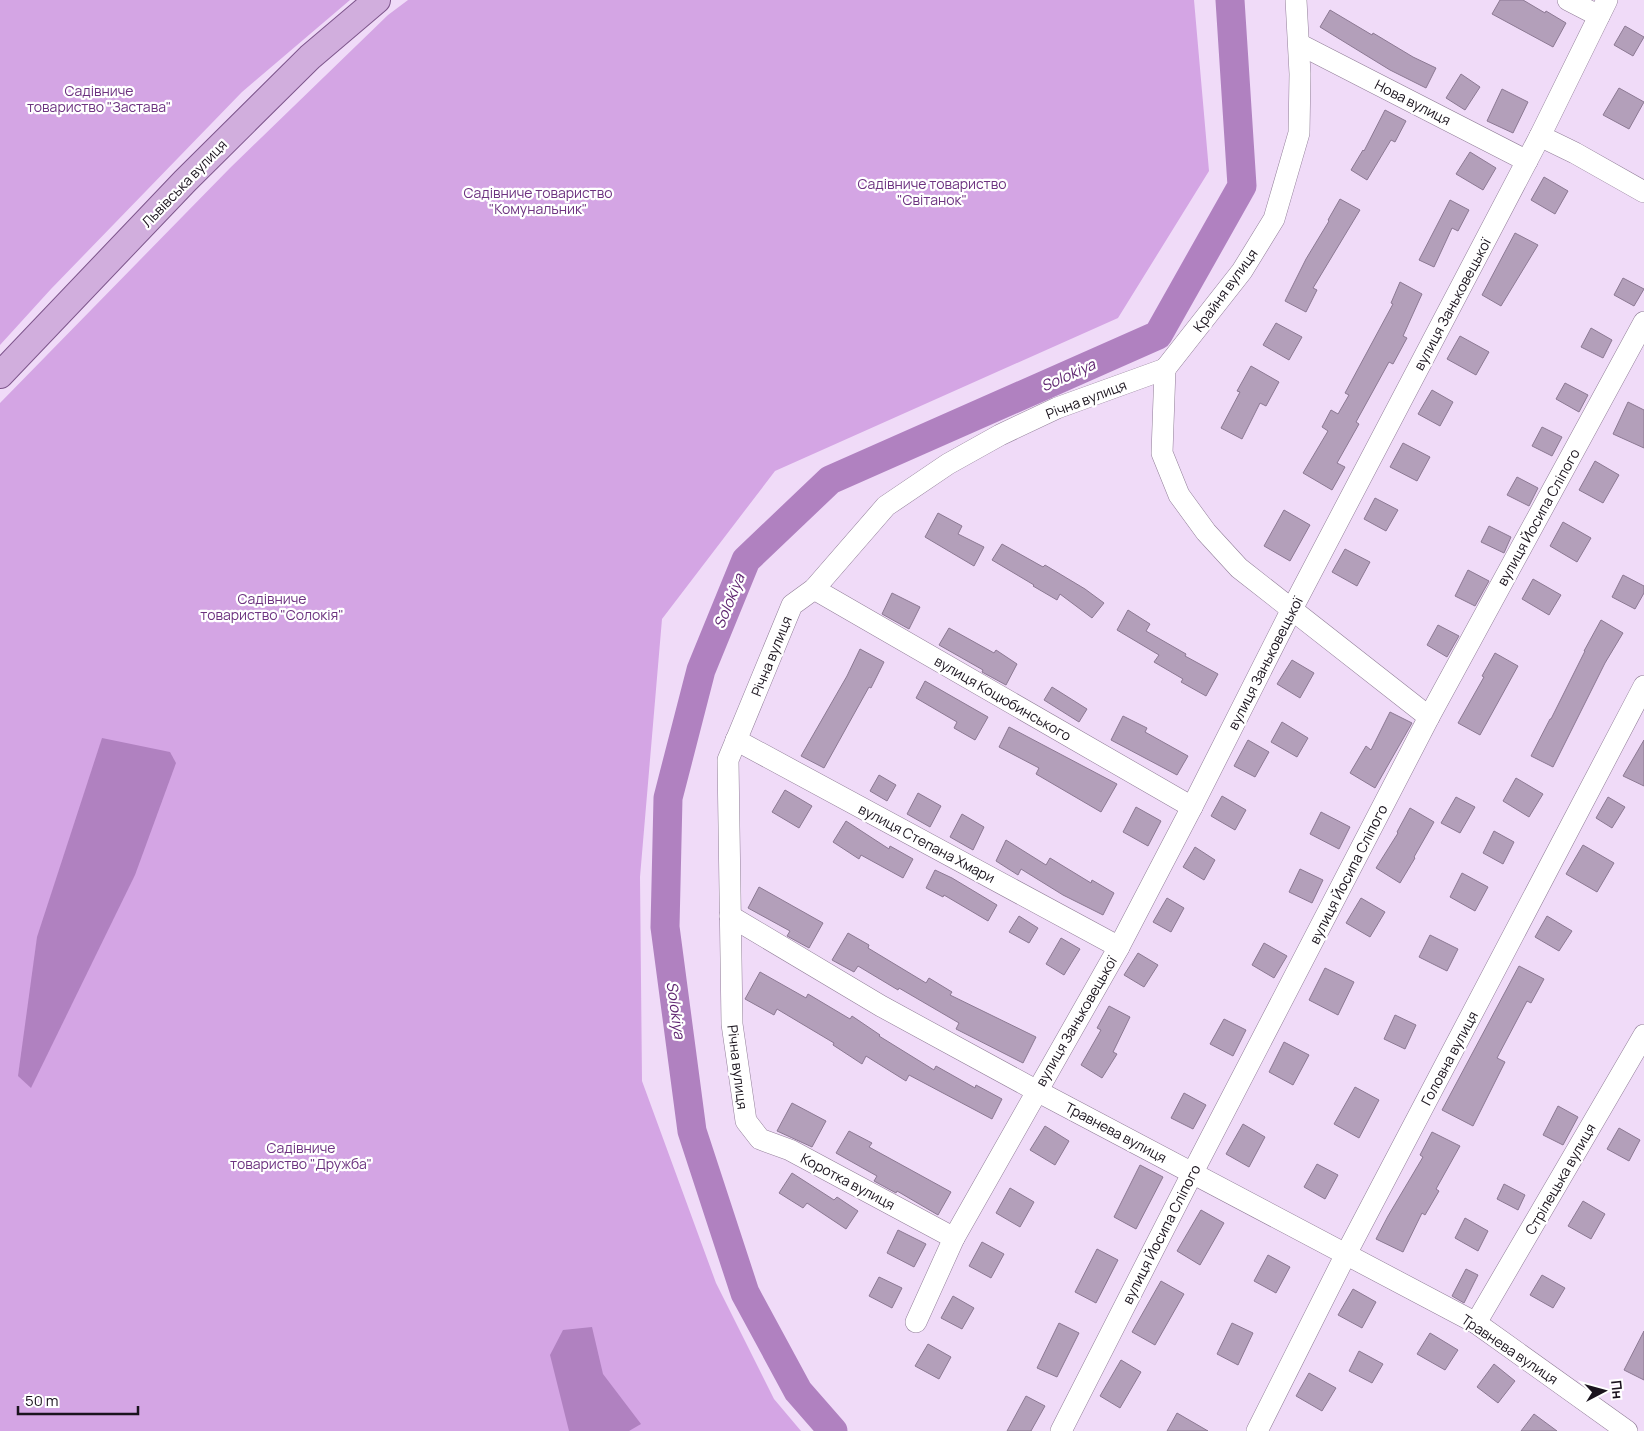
<svg xmlns="http://www.w3.org/2000/svg" width="1644" height="1431" viewBox="0 0 1644 1431" font-family="Manrope,sans-serif">
<style>
.green{fill:#d4a5e4}
.water{fill:#b081c0}
.lines{fill:none;stroke-linecap:round;stroke-linejoin:round}
.river{stroke:#b081c0;stroke-width:29}
.building{fill:#b39fba;stroke:#8c7993}
.minor-casing{stroke:#917e98;stroke-width:22}
.major-casing{stroke:#7d558b;stroke-width:28}
.minor{stroke:#fff;stroke-width:21}
.major{stroke:#d1aedd;stroke-width:26}
.labels{text-anchor:middle;dominant-baseline:central;stroke-width:4.5;stroke-linejoin:round;paint-order:stroke}
.park-label{font-size:14px;fill:#6d3380;stroke:#fff}
.street-label{font-size:14px;fill:#1a131d;stroke:#fff}
.water-label{font-size:15px;font-style:italic;fill:#5e2470;stroke:#fff}
</style>
<rect width="100%" height="100%" fill="#f0dbf8"/>
<g class="green">
<polygon points="0,0 350,0 242,92 51,289 0,345"/>
<polygon points="408,0 1194,0 1209,171 1118,318 775,471 662,619 640,877 642,1081 716,1283 774,1399 801,1431 0,1431 0,403 230,168 388,15"/>
</g>
<g class="water">
<polygon points="102,738 170,752 176,763 135,875 31,1088 18,1076 37,937"/>
<polygon points="592,1327 603,1374 641,1424 629,1431 569,1431 550,1355 563,1330"/>
</g>
<g class="lines">
<polyline class="river" points="833,1431 798,1391 745,1293 692,1131 665,927 668,798 701,670 746,560 830,480 1158,335 1242,186 1230,0"/>
</g>
<g class="building">
<polygon points="1500,0 1523,0 1545,13 1546,11 1566,23 1553,47 1492,14"/>
<polygon points="1330,10 1372,35 1373,33 1413,57 1436,68 1426,88 1390,70 1320,27"/>
<polygon points="1625,26 1644,37 1633,56 1614,45"/>
<polygon points="1461,74 1480,87 1465,110 1446,98"/>
<polygon points="1619,88 1644,102 1629,129 1603,115"/>
<polygon points="1502,89 1528,102 1513,133 1487,121"/>
<polygon points="1385,110 1406,121 1395,142 1391,140 1367,180 1351,170 1363,150 1364,151"/>
<polygon points="1470,152 1496,168 1483,190 1456,174"/>
<polygon points="1544,177 1568,191 1555,214 1531,200"/>
<polygon points="1340,199 1360,210 1313,288 1317,290 1306,312 1285,301 1306,259 1329,221 1328,220"/>
<polygon points="1450,200 1469,210 1458,231 1452,228 1434,267 1419,260"/>
<polygon points="1515,233 1538,245 1501,306 1482,295"/>
<polygon points="1623,278 1644,289 1634,306 1614,295"/>
<polygon points="1400,282 1422,294 1403,336 1407,338 1393,364 1389,362 1356,422 1359,424 1337,463 1345,467 1332,490 1303,473 1328,431 1322,427 1331,410 1338,414 1349,395 1345,393 1393,304 1391,303"/>
<polygon points="1276,323 1302,337 1289,360 1263,345"/>
<polygon points="1591,328 1612,340 1603,358 1581,347"/>
<polygon points="1460,336 1489,352 1476,375 1447,359"/>
<polygon points="1251,366 1279,382 1266,406 1260,403 1242,439 1221,428 1240,392 1237,391"/>
<polygon points="1565,383 1588,395 1579,412 1556,399"/>
<polygon points="1432,390 1453,402 1440,426 1418,414"/>
<polygon points="1628,402 1644,410 1644,448 1613,434"/>
<polygon points="1542,427 1562,437 1552,456 1532,446"/>
<polygon points="1403,443 1430,457 1417,481 1390,467"/>
<polygon points="1595,461 1619,475 1603,503 1579,490"/>
<polygon points="1517,477 1538,488 1529,506 1507,495"/>
<polygon points="1375,498 1398,510 1386,531 1364,519"/>
<polygon points="1284,510 1310,525 1290,561 1264,546"/>
<polygon points="938,513 962,526 958,534 984,547 974,566 925,537"/>
<polygon points="1563,522 1591,538 1577,562 1550,546"/>
<polygon points="1489,526 1511,537 1504,553 1481,542"/>
<polygon points="1002,544 1043,567 1045,565 1085,589 1104,603 1092,618 1060,594 1057,600 1033,586 1034,585 992,560"/>
<polygon points="1345,549 1370,562 1357,586 1332,572"/>
<polygon points="1468,570 1489,581 1475,606 1455,596"/>
<polygon points="1623,575 1644,586 1644,593 1635,609 1612,597"/>
<polygon points="1533,579 1561,595 1549,615 1522,599"/>
<polygon points="892,593 920,607 909,629 882,614"/>
<polygon points="1128,610 1150,624 1146,631 1186,654 1185,656 1218,674 1206,696 1181,682 1183,679 1154,662 1159,655 1117,630"/>
<polygon points="1601,620 1623,633 1605,663 1553,767 1531,756 1550,719 1551,719 1585,651 1584,651"/>
<polygon points="1438,625 1459,636 1447,657 1427,645"/>
<polygon points="949,628 994,653 996,650 1017,664 1006,685 982,672 983,670 939,645"/>
<polygon points="860,649 884,662 871,688 869,687 824,768 801,756 847,676"/>
<polygon points="1495,653 1518,666 1480,735 1458,723 1484,677 1482,676"/>
<polygon points="1292,660 1314,673 1300,698 1277,684"/>
<polygon points="925,681 988,717 975,740 954,728 957,722 916,698"/>
<polygon points="1052,687 1087,709 1079,722 1044,700"/>
<polygon points="1390,712 1412,723 1375,788 1350,773 1366,746 1371,750"/>
<polygon points="1123,716 1147,728 1145,732 1188,756 1177,775 1111,740"/>
<polygon points="1282,722 1308,738 1297,757 1271,742"/>
<polygon points="1009,727 1117,784 1101,812 1036,774 1039,768 999,747"/>
<polygon points="1248,740 1269,752 1255,777 1234,766"/>
<polygon points="1644,740 1644,786 1623,776"/>
<polygon points="879,775 896,785 887,801 870,791"/>
<polygon points="1516,778 1543,794 1529,817 1503,801"/>
<polygon points="785,790 812,806 799,828 772,812"/>
<polygon points="918,793 941,806 930,827 907,814"/>
<polygon points="1222,796 1246,810 1235,830 1211,816"/>
<polygon points="1456,797 1475,807 1460,833 1441,823"/>
<polygon points="1608,797 1625,807 1612,828 1596,818"/>
<polygon points="1136,807 1161,821 1148,846 1123,832"/>
<polygon points="1410,808 1434,822 1414,857 1415,858 1400,883 1376,868 1398,833 1397,832"/>
<polygon points="1321,812 1350,827 1339,849 1310,834"/>
<polygon points="962,814 984,827 973,850 950,837"/>
<polygon points="846,821 889,849 890,846 913,859 903,878 861,855 859,859 833,842"/>
<polygon points="1494,831 1514,842 1503,864 1483,853"/>
<polygon points="1006,840 1046,865 1050,858 1091,883 1092,880 1114,893 1103,915 1063,895 1021,869 1018,875 996,861"/>
<polygon points="1583,845 1614,863 1597,892 1566,874"/>
<polygon points="1195,847 1215,860 1204,880 1183,867"/>
<polygon points="1300,869 1323,880 1312,903 1289,892"/>
<polygon points="935,870 952,878 997,905 988,921 944,895 943,897 926,888"/>
<polygon points="1462,873 1488,887 1475,911 1450,897"/>
<polygon points="759,887 823,923 809,948 787,936 790,931 748,908"/>
<polygon points="1167,898 1184,908 1171,932 1153,922"/>
<polygon points="1361,898 1385,912 1370,937 1346,923"/>
<polygon points="1019,916 1038,928 1029,943 1009,932"/>
<polygon points="1547,916 1572,931 1559,951 1535,937"/>
<polygon points="848,933 869,945 868,948 926,983 929,978 952,992 950,995 1036,1037 1023,1063 956,1029 959,1023 899,988 898,990 858,966 854,972 832,960"/>
<polygon points="1430,935 1458,949 1447,971 1419,957"/>
<polygon points="1061,938 1080,949 1064,975 1046,964"/>
<polygon points="1264,943 1287,956 1274,978 1252,965"/>
<polygon points="1138,953 1158,965 1144,987 1124,975"/>
<polygon points="1519,966 1544,979 1531,1003 1527,1001 1497,1058 1505,1062 1473,1126 1442,1110"/>
<polygon points="1325,968 1354,982 1338,1015 1309,1000"/>
<polygon points="760,972 806,998 808,994 850,1019 852,1016 880,1035 879,1036 934,1070 936,1066 975,1088 976,1085 1002,1099 992,1119 909,1075 906,1081 866,1056 862,1064 833,1045 834,1043 777,1009 774,1015 745,999"/>
<polygon points="1109,1006 1130,1017 1113,1052 1117,1054 1102,1078 1081,1065 1101,1030 1097,1028"/>
<polygon points="1395,1015 1416,1025 1405,1049 1384,1039"/>
<polygon points="1224,1019 1246,1030 1233,1056 1210,1044"/>
<polygon points="1284,1042 1309,1055 1293,1085 1269,1072"/>
<polygon points="1355,1087 1379,1100 1359,1138 1334,1124"/>
<polygon points="1184,1093 1206,1105 1193,1129 1171,1118"/>
<polygon points="792,1103 826,1121 812,1147 777,1131"/>
<polygon points="1558,1106 1578,1117 1563,1145 1543,1135"/>
<polygon points="1243,1124 1265,1137 1249,1167 1226,1154"/>
<polygon points="1045,1126 1069,1141 1055,1165 1030,1150"/>
<polygon points="1619,1128 1640,1140 1629,1161 1607,1149"/>
<polygon points="849,1131 872,1143 869,1147 951,1192 938,1215 897,1191 896,1193 874,1181 877,1176 836,1153"/>
<polygon points="1432,1132 1460,1146 1436,1189 1439,1191 1425,1215 1422,1213 1403,1252 1376,1239 1388,1216 1423,1157 1420,1155"/>
<polygon points="1317,1164 1338,1175 1325,1199 1304,1187"/>
<polygon points="1140,1165 1163,1177 1136,1229 1114,1217"/>
<polygon points="792,1173 834,1200 837,1197 858,1211 846,1229 807,1203 803,1208 779,1193"/>
<polygon points="1504,1184 1525,1195 1518,1210 1497,1199"/>
<polygon points="1010,1188 1034,1202 1020,1227 996,1213"/>
<polygon points="1583,1201 1605,1214 1591,1239 1568,1226"/>
<polygon points="1201,1210 1224,1223 1200,1265 1177,1251"/>
<polygon points="1465,1218 1488,1231 1478,1251 1455,1238"/>
<polygon points="898,1230 926,1244 914,1267 887,1253"/>
<polygon points="982,1242 1004,1254 991,1278 969,1266"/>
<polygon points="1097,1249 1118,1260 1096,1303 1075,1292"/>
<polygon points="1268,1255 1290,1267 1276,1293 1254,1281"/>
<polygon points="1466,1269 1478,1275 1464,1303 1452,1296"/>
<polygon points="1542,1275 1565,1288 1553,1308 1530,1295"/>
<polygon points="879,1277 902,1288 892,1308 869,1296"/>
<polygon points="1161,1281 1184,1294 1155,1345 1132,1332"/>
<polygon points="1353,1289 1376,1302 1362,1328 1338,1315"/>
<polygon points="953,1296 974,1308 962,1329 941,1318"/>
<polygon points="1059,1323 1079,1333 1057,1377 1037,1368"/>
<polygon points="1232,1323 1253,1333 1238,1365 1217,1354"/>
<polygon points="1644,1331 1644,1380 1624,1370"/>
<polygon points="1430,1333 1458,1350 1445,1370 1417,1354"/>
<polygon points="928,1344 951,1357 939,1379 915,1366"/>
<polygon points="1359,1351 1383,1364 1372,1383 1349,1371"/>
<polygon points="1121,1360 1141,1372 1120,1408 1100,1396"/>
<polygon points="1494,1364 1515,1381 1498,1403 1477,1387"/>
<polygon points="1309,1373 1336,1388 1322,1411 1296,1396"/>
<polygon points="1026,1396 1045,1406 1031,1431 1007,1431"/>
<polygon points="1177,1413 1208,1431 1167,1431"/>
<polygon points="1534,1414 1557,1431 1521,1431"/>
</g>
<g class="lines">
<defs>
<g id="minor">
<polyline points="1568,0 1599,16"/>
<polyline points="1299,44 1527,161"/>
<polyline points="1540,136 1575,153 1644,192"/>
<polyline points="1165,369 1162,453 1179,495 1206,532 1239,568 1429,717"/>
<polyline points="1165,369 1242,271 1274,219 1299,133 1300,74 1296,0"/>
<polyline points="814,589 1192,807"/>
<polyline points="736,740 1119,947"/>
<polyline points="730,916 881,1006 1037,1091 1476,1323 1627,1431"/>
<polyline points="954,1238 790,1150 760,1139 746,1121 732,1024 728,760 792,605 814,589 886,506 948,464 1000,435 1057,408 1165,369"/>
<polyline points="916,1322 954,1238 1119,947 1192,807 1292,609 1540,136 1607,0"/>
<polyline points="1476,1323 1644,1035"/>
<polyline points="1061,1431 1193,1172 1429,717 1644,322"/>
<polyline points="1257,1431 1346,1254 1644,686"/>
</g>
<polyline id="major" points="0,375 185,181 310,57 377,0"/>
</defs>
<use href="#minor" class="minor-casing"/>
<use href="#major" class="major-casing"/>
<use href="#minor" class="minor"/>
<use href="#major" class="major"/>
</g>
<g class="labels">
<g class="park-label">
<text x="99" y="90">Садівниче<tspan x="99" dy="16">товариство "Застава"</tspan></text>
<text x="932" y="183">Садівниче товариство<tspan x="932" dy="16">"Світанок"</tspan></text>
<text x="538" y="192">Садівниче товариство<tspan x="538" dy="16">"Комунальник"</tspan></text>
<text x="272" y="598">Садівниче<tspan x="272" dy="16">товариство "Солокія"</tspan></text>
<text x="301" y="1147">Садівниче<tspan x="301" dy="16">товариство "Дружба"</tspan></text>
</g>
<g class="street-label">
<text transform="translate(1413 102) rotate(27)">Нова вулиця</text>
<text transform="translate(184 183) rotate(-46)">Львівська вулиця</text>
<text transform="translate(1225 290) rotate(-54)">Крайня вулиця</text>
<text transform="translate(1452 304) rotate(-62)">вулиця Заньковецької</text>
<text transform="translate(1086 399) rotate(-21)">Річна вулиця</text>
<text transform="translate(1538 517) rotate(-61)">вулиця Йосипа Сліпого</text>
<text transform="translate(771 656) rotate(-68)">Річна вулиця</text>
<text transform="translate(1265 663) rotate(-63)">вулиця Заньковецької</text>
<text transform="translate(1003 698) rotate(30)">вулиця Коцюбинського</text>
<text transform="translate(927 843) rotate(28)">вулиця Степана Хмари</text>
<text transform="translate(1348 874) rotate(-63)">вулиця Йосипа Сліпого</text>
<text transform="translate(1076 1021) rotate(-60)">вулиця Заньковецької</text>
<text transform="translate(1449 1058) rotate(-62)">Головна вулиця</text>
<text transform="translate(738 1067) rotate(83)">Річна вулиця</text>
<text transform="translate(1116 1132) rotate(28)">Травнева вулиця</text>
<text transform="translate(1560 1179) rotate(-60)">Стрілецька вулиця</text>
<text transform="translate(848 1181) rotate(28)">Коротка вулиця</text>
<text transform="translate(1161 1234) rotate(-63)">вулиця Йосипа Сліпого</text>
<text transform="translate(1510 1349) rotate(34)">Травнева вулиця</text>
</g>
<g class="water-label">
<text transform="translate(1068 375) rotate(-24)">Solokiya</text>
<text transform="translate(729 601) rotate(-68)">Solokiya</text>
<text transform="translate(676 1010) rotate(82)">Solokiya</text>
</g>
</g>
<g transform="translate(1604 1391) rotate(84)" stroke="#ffffff" stroke-width="4" paint-order="stroke">
<path d="M0-4L9 19L0 12L-9 19Z" fill="#1a131d"/>
<text y="-8" font-size="14" font-weight="bold" text-anchor="middle" fill="#1a131d">Пн</text>
</g>
<path d="M18 1406v8h120v-8" fill="none" stroke="#1a131d" stroke-width="2.5"/>
<text x="25" y="1406" font-size="15" fill="#1a131d" stroke="#ffffff" stroke-width="4" paint-order="stroke">50 m</text>
</svg>
